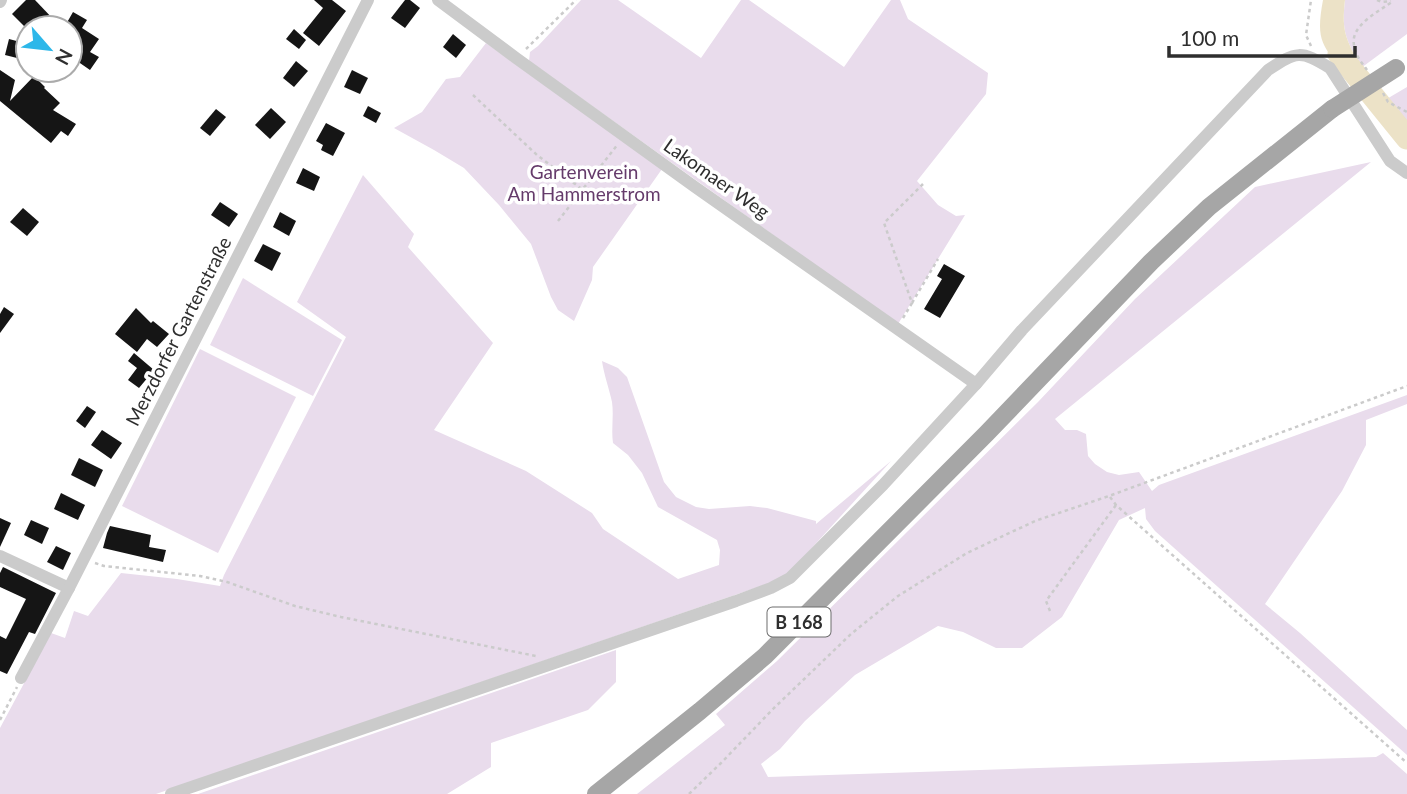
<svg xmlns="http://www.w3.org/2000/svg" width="1407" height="794" viewBox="0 0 1407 794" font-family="Lato,sans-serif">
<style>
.green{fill:#e9dcec}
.water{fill:#ece2c7}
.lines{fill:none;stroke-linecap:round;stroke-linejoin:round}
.river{stroke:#ece2c7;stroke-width:23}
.building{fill:#151515}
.path{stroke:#cbcbcb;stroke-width:2.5;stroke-dasharray:3.5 3.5;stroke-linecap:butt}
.street{stroke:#cbcbcb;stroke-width:12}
.primary{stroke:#a6a6a6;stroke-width:18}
.primary-bridge{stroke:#a6a6a6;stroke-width:18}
.labels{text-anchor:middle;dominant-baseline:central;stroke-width:7;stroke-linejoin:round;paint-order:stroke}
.shield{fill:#fff;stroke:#6d6d6d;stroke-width:2}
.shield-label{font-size:18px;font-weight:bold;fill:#2e2e2e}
.park-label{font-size:19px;fill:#653b6b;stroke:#fff}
.street-label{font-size:19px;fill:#2e2e2e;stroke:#fff}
</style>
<rect width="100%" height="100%" fill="#fff"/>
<g class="green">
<polygon points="581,0 618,0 701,58 741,0 749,0 844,67 891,0 900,0 908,19 988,73 986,94 917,181 938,205 956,216 965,215 898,324 529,61 530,52 538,46"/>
<path d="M1345 0H1407V34L1361 68C1347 39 1341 34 1345 0Z"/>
<polygon points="486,43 662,169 593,267 592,280 574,321 558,310 551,297 531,244 499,205 464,168 434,150 394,128 422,112 446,79 460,77"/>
<polygon points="1407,87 1407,123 1385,100"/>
<polygon points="1371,162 1055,419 1065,430 1077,430 1086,434 1088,456 1095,464 1107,472 1119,475 1139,472 1152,491 1159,485 1407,395 1407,404 1366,420 1366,445 1342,491 1265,604 1300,633 1407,730 1407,755 1155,531 1146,519 1145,508 1119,520 1062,617 1022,648 996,648 963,632 938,626 855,675 805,721 780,749 761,764 768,777 1376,757 1383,753 1407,774 1407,794 637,794 725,725 716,714 777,661 1038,402 1135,299 1255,187"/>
<path d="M363 175 414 234 408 247 493 343 434 430 526 471 592 513 603 529 678 579 719 565 720 550 717 540 658 507 642 473 628 455 613 443C611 429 614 416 612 402 609 388 604 375 602 361L618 368 627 377 664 482 676 497 696 507 709 509 750 506 767 508 816 521V524L891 461 789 573 767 584 156 794H0V728L51 633 65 638 74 611 88 616 121 573 177 579 220 586 224 575 346 337 297 302Z"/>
<polygon points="243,278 342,340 313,396 210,345"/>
<polygon points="200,349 296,397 218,553 122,506"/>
<polygon points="616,650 616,682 588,710 491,743 491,767 447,794 198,794"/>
</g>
<path class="water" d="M1323 0H1345C1341 34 1347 39 1361 68L1348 78C1323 45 1315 43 1323 0Z"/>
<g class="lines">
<polyline class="river" points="1339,54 1407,138"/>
</g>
<g class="building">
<polygon points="26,0 35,0 55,21 48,28 26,28 12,14"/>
<polygon points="314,0 332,0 346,11 319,46 303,33 323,8"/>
<polygon points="405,0 410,0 420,8 405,28 391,18"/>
<polygon points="73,12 87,20 82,28 99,39 90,52 99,57 90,70 77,61 81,55 70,47 78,34 65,26"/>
<polygon points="294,29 306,40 299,49 286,39"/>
<polygon points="453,34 466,45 456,58 443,47"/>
<polygon points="9,39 28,44 28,54 22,53 21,59 5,55"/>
<polygon points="296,61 308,71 294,87 283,78"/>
<polygon points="0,70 15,80 10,101 34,76 45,87 44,88 60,103 53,110 76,124 68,136 61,131 51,143 0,101"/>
<polygon points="352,70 368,78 360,94 344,87"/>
<polygon points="368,106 381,113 376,123 363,116"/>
<polygon points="271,108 286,122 270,139 255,125"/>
<polygon points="216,109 226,117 210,136 200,128"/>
<polygon points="326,123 345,133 333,156 321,150 323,145 316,141"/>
<polygon points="303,168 320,177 314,191 296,183"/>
<polygon points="220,202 238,214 229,227 211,215"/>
<polygon points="23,208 39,222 27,236 10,222"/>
<polygon points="280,212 296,221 289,236 273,227"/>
<polygon points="263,244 281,253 272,271 254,261"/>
<polygon points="944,264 965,276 940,318 924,309 942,279 937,276"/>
<polygon points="4,307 14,314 0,333 0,314"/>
<polygon points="136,308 151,323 153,321 169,334 157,347 147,339 137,352 115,334"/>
<polygon points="134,353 154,370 139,388 128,380 137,368 128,361"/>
<polygon points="87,406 96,412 85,428 76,421"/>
<polygon points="102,430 122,443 111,459 91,445"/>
<polygon points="79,458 103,470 95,487 71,475"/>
<polygon points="61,493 85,505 78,520 54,509"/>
<polygon points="0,518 11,523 0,547"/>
<polygon points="31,520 49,528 42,544 24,535"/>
<polygon points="110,526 151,535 149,547 166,550 163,562 103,548 107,533"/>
<polygon points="56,546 71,553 63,570 47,562"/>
<polygon points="3,567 56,593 35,634 29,632 7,674 0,671 0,636 6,639 26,599 0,587 0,573"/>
</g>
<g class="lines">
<g class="path">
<polyline points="1377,0 1382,2 1391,1"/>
<polyline points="1311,46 1306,35 1311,0"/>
<polyline points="526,49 576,0"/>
<path d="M1367 70C1362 63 1355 55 1354 45 1350 25 1380 11 1393 1"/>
<polyline points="1383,93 1388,102 1407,112"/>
<polyline points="473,95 537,155 583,190"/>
<polyline points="558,221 618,144"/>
<polyline points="912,303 938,259"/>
<polyline points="903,318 912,303 884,223 923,184"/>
<polyline points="1110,497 1116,505 1407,763"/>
<polyline points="95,563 104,566 200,576 227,582 295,606 341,617 536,656"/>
<polyline points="1050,611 1046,601 1116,505"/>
<polyline points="0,720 17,687"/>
<polyline points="689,794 721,763 774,708 851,634 898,596 967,553 1035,521 1109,496 1407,386"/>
</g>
<g class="street">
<polyline points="438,0 516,58 695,187 976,384"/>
<polyline points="0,2 1,0"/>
<polyline points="0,556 69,588"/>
<polyline points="21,678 69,588 368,0"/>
<path d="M171 794 736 601 771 588 790 578 883 485 976 384 1022 330 1268 70C1297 51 1300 50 1330 68L1390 161 1407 173"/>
</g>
<polyline class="primary" points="596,794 700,711 765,656 987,433 1151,262 1209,207 1332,109"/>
<polyline class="primary-bridge" points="1332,109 1396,68"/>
</g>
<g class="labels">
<rect class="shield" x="767.5" y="607.5" width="63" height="29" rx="5"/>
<g class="shield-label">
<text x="799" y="622">B 168</text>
</g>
<g class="park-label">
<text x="584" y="171">Gartenverein<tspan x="584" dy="22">Am Hammerstrom</tspan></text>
</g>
<g class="street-label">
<text transform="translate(717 178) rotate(35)">Lakomaer Weg</text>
<text transform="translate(178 331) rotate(-63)">Merzdorfer Gartenstraße</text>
</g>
</g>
<g transform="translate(49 49) rotate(118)"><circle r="33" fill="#ffffff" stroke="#ababab" stroke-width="2"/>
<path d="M0-5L12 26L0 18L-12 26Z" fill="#2db7e9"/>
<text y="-10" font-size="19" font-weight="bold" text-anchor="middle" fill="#2e2e2e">N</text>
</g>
<path d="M1169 46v10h186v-10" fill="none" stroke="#2e2e2e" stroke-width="3.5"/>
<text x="1180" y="46" font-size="21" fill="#2e2e2e" stroke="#ffffff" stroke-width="5" paint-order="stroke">100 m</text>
</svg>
